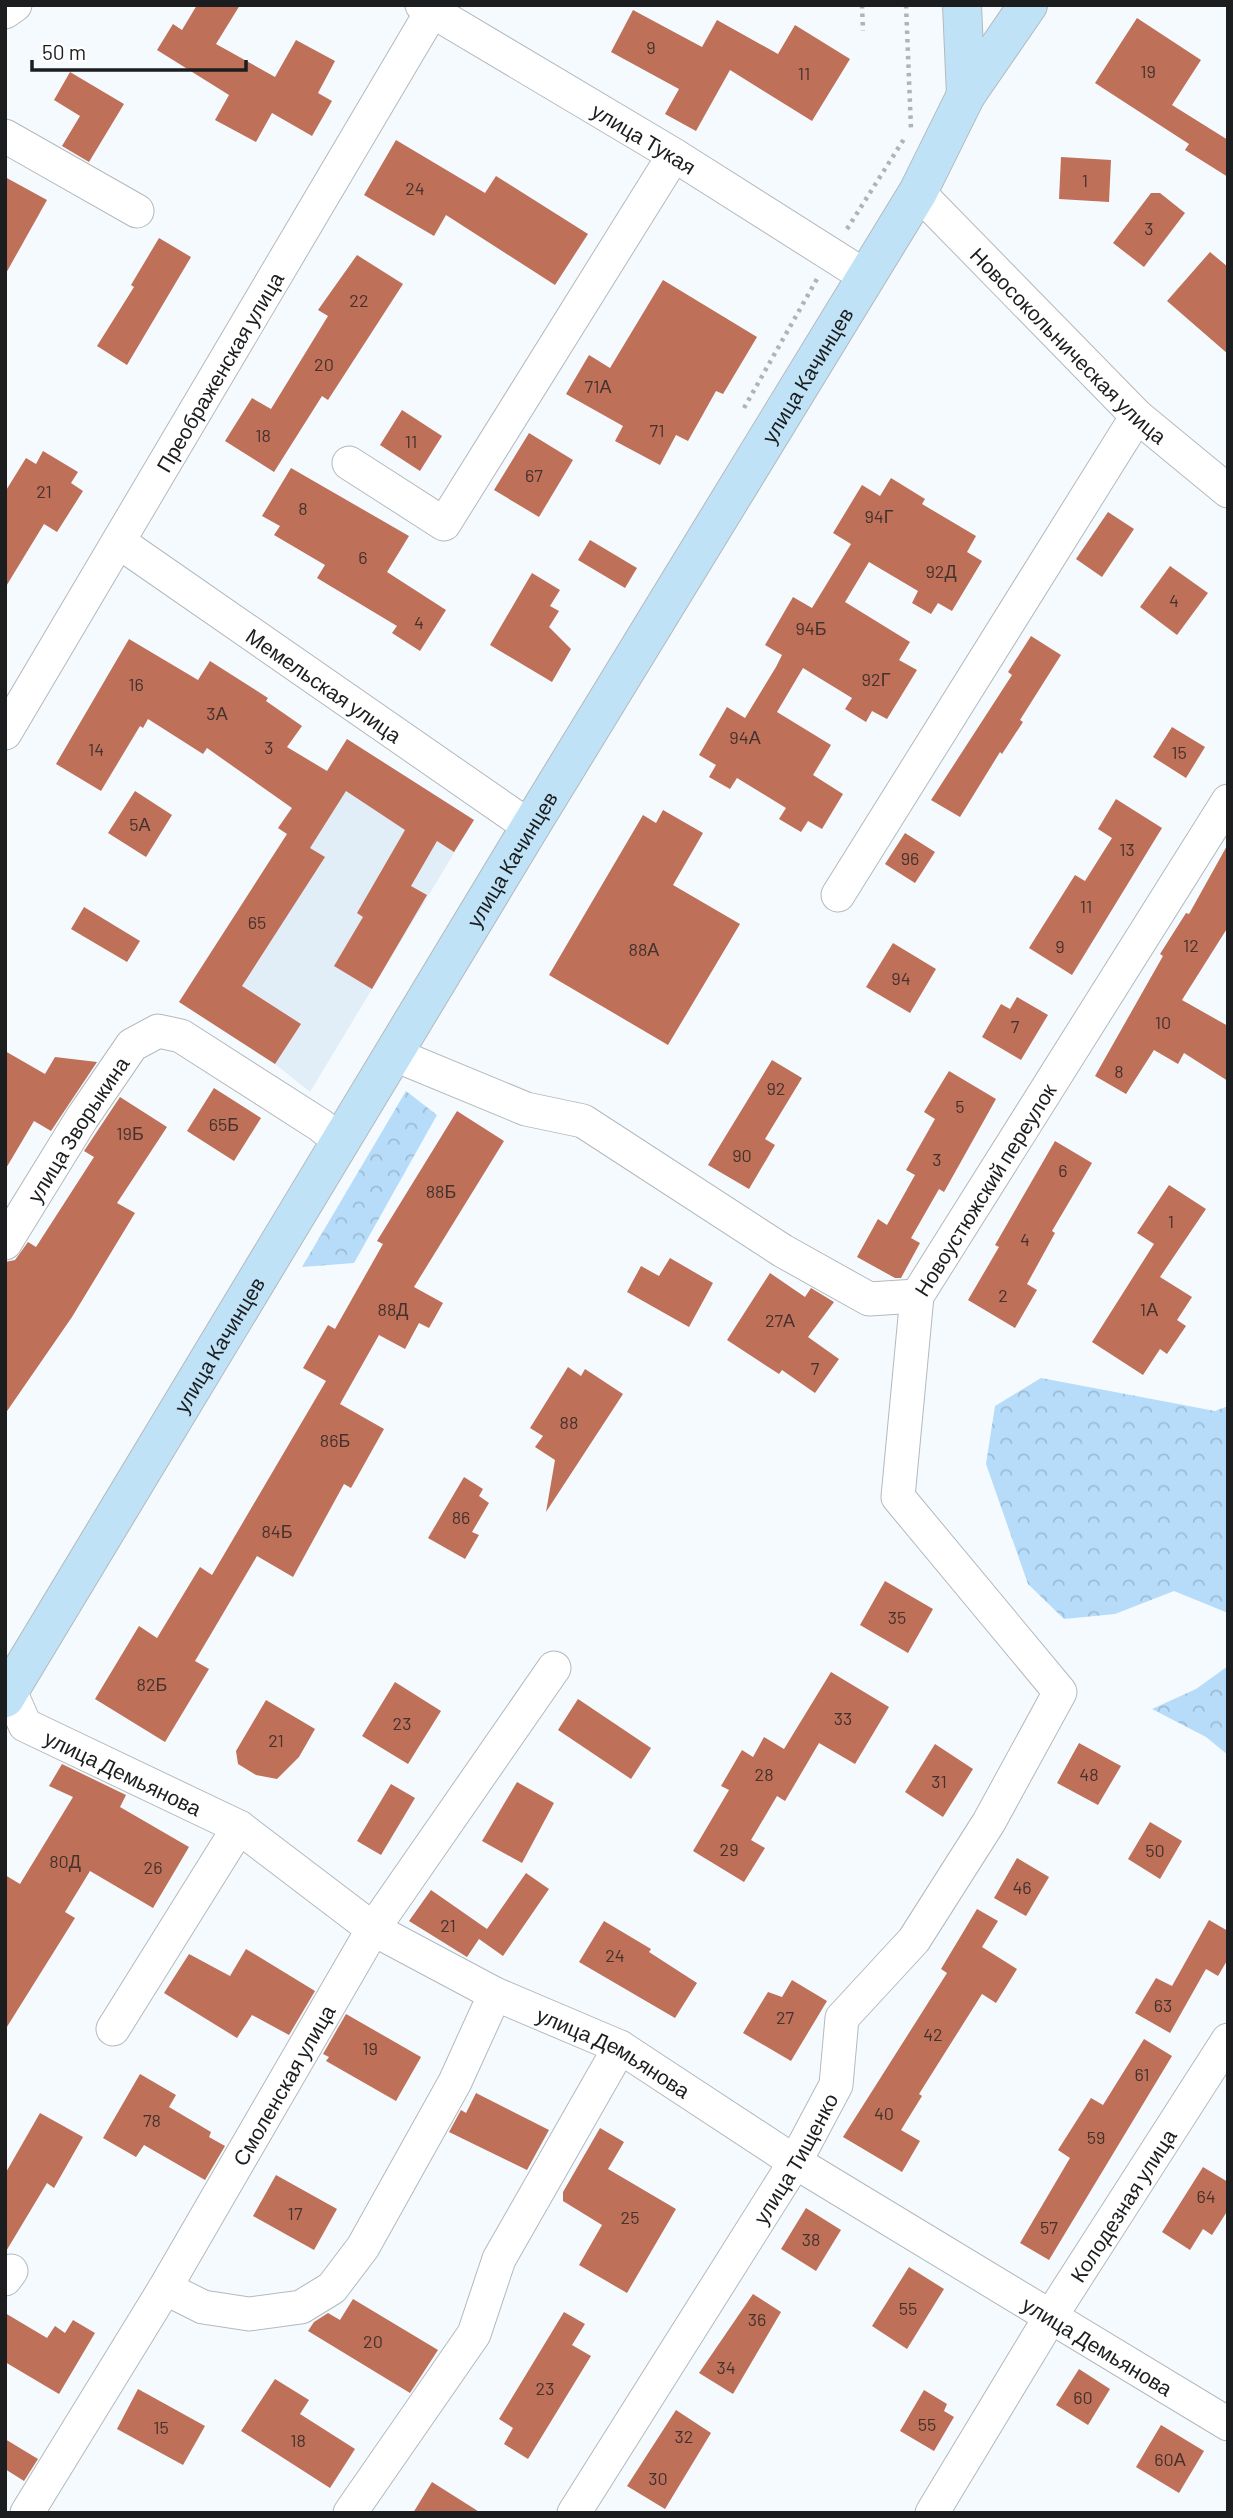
<svg xmlns="http://www.w3.org/2000/svg" width="1233" height="2518" viewBox="0 0 1233 2518" font-family="Barlow,sans-serif">
<style>
.built{fill:#e2eef7}
.forest{fill:url(#forest-crowns)}
.building{fill:#bf7059}
.lines{fill:none;stroke-linecap:round;stroke-linejoin:round}
.minor-casing{stroke:#b4b9bd;stroke-width:35}
.secondary-casing{stroke:#b4b9bd;stroke-width:40}
.path{stroke:#b0b4b7;stroke-width:4.5;stroke-dasharray:3.5 5;stroke-linecap:butt}
.minor{stroke:#fff;stroke-width:33}
.secondary{stroke:#bfe2f7;stroke-width:38}
.labels{text-anchor:middle;dominant-baseline:central;stroke-width:5;stroke-linejoin:round;paint-order:stroke}
.number-label{font-size:18px;fill:#44322d}
.street-label{font-size:21px;fill:#1b1d1e;stroke:#fff}
</style>
<defs>
<pattern id="forest-crowns" width="20" height="18" patternUnits="userSpaceOnUse" patternTransform="scale(1.75)"><rect width="20" height="18" fill="#b6dcfa"/><path d="M2 6a3 3 0 1 1 6 0M12 15a3 3 0 1 1 6 0" fill="none" stroke="#9cbcd6"/></pattern>
</defs>
<rect width="100%" height="100%" fill="#f5fafe"/>
<polygon class="built" points="347,739 474,820 310,1092 275,1064 179,1002 287,834 278,828 318,766 327,771"/>
<g class="forest">
<polygon points="406,1091 437,1115 354,1263 302,1267"/>
<polygon points="1041,1378 1215,1411 1228,1406 1228,1613 1174,1591 1115,1614 1064,1619 1028,1584 986,1464 995,1406"/>
<polygon points="1228,1666 1228,1755 1206,1737 1152,1709 1196,1689"/>
</g>
<g class="building">
<polygon points="197,5 240,5 216,44 275,77 296,40 335,61 318,93 332,101 312,136 272,113 256,142 215,120 229,95 157,50 173,24 182,30"/>
<polygon points="633,10 702,47 717,20 778,54 795,25 850,59 812,121 730,70 696,131 665,114 679,89 611,52"/>
<polygon points="1137,18 1201,60 1172,105 1228,140 1228,177 1185,150 1189,144 1095,83"/>
<polygon points="70,72 124,104 89,162 62,146 80,116 54,100"/>
<polygon points="396,140 485,193 496,176 588,234 555,285 446,215 434,236 364,195"/>
<polygon points="1061,157 1111,160 1109,202 1059,199"/>
<polygon points="5,177 47,200 5,275"/>
<polygon points="1151,193 1160,193 1185,213 1144,267 1113,243"/>
<polygon points="159,238 191,257 127,365 97,346 134,287 131,285"/>
<polygon points="1210,252 1228,267 1228,354 1167,301"/>
<polygon points="357,255 403,284 328,400 322,396 274,472 225,441 252,398 271,409 328,316 318,310"/>
<polygon points="663,280 757,337 723,394 716,391 688,441 676,435 660,465 615,441 623,426 566,394 589,355 610,368"/>
<polygon points="402,410 442,436 420,471 380,445"/>
<polygon points="529,433 573,460 539,517 494,490"/>
<polygon points="43,451 78,472 71,483 83,491 57,532 44,524 5,588 5,492 26,458 36,464"/>
<polygon points="291,468 409,536 387,572 446,610 420,651 392,633 397,626 317,578 325,565 274,535 280,526 262,516"/>
<polygon points="891,478 925,499 922,504 976,536 967,552 982,561 952,611 938,603 931,614 912,603 918,591 869,562 845,602 910,642 899,660 917,670 887,719 872,711 866,722 845,709 852,698 803,668 777,712 831,745 813,775 843,794 822,829 808,821 801,832 779,819 786,808 737,778 730,789 709,777 716,765 699,755 727,707 745,718 776,667 782,655 765,645 793,597 812,608 823,590 851,544 833,533 862,485 880,496"/>
<polygon points="1108,512 1134,529 1102,577 1076,559"/>
<polygon points="590,540 637,568 625,588 578,560"/>
<polygon points="1170,566 1208,593 1177,635 1140,607"/>
<polygon points="532,573 560,590 550,606 559,611 549,627 571,649 552,682 490,645"/>
<polygon points="1031,636 1061,655 1020,720 1023,722 1002,754 1000,752 960,817 931,800 1012,675 1008,672"/>
<polygon points="129,639 198,680 210,661 268,698 266,701 302,726 287,747 327,771 347,739 474,820 454,852 437,841 411,886 427,895 372,989 334,966 363,917 357,913 405,830 346,791 310,848 325,857 242,986 301,1024 275,1064 179,1002 287,834 278,828 292,808 207,748 203,754 148,719 143,728 140,726 101,791 56,764"/>
<polygon points="1172,727 1205,747 1186,778 1153,757"/>
<polygon points="135,791 172,815 146,857 108,833"/>
<polygon points="1116,799 1162,828 1072,975 1029,948 1075,875 1085,881 1112,838 1098,829"/>
<polygon points="663,810 703,833 673,885 740,924 668,1045 549,975 643,815 656,823"/>
<polygon points="905,833 935,852 915,883 885,864"/>
<polygon points="1228,844 1228,927 1182,1000 1228,1026 1228,1081 1184,1053 1178,1064 1154,1050 1126,1094 1095,1076 1163,956 1160,954 1186,913 1189,914"/>
<polygon points="84,907 140,941 127,962 71,929"/>
<polygon points="893,943 936,969 910,1013 866,987"/>
<polygon points="1017,997 1048,1015 1021,1060 982,1037 1001,1004 1010,1009"/>
<polygon points="5,1051 45,1074 55,1057 97,1062 51,1131 34,1121 5,1170"/>
<polygon points="772,1060 802,1078 765,1139 775,1145 749,1189 708,1165"/>
<polygon points="949,1071 996,1099 944,1192 939,1189 911,1238 920,1243 901,1278 895,1278 857,1257 878,1219 887,1225 915,1175 906,1170 935,1119 924,1112"/>
<polygon points="214,1088 261,1118 234,1161 187,1131"/>
<polygon points="120,1097 167,1127 117,1203 135,1213 72,1317 5,1414 5,1262 15,1260 28,1242 36,1247 94,1157 84,1151"/>
<polygon points="457,1111 504,1141 414,1287 443,1303 429,1328 419,1323 405,1349 379,1335 340,1404 384,1429 351,1488 344,1484 293,1577 257,1556 195,1661 209,1669 165,1742 95,1699 139,1626 157,1638 200,1567 212,1575 326,1381 303,1368 328,1325 335,1329 383,1244 377,1241"/>
<polygon points="1055,1141 1092,1163 1052,1231 1055,1233 1027,1284 1037,1290 1015,1328 968,1300 999,1247 995,1245"/>
<polygon points="1169,1185 1206,1209 1160,1277 1192,1297 1177,1320 1186,1326 1167,1354 1160,1349 1143,1375 1092,1342 1154,1244 1137,1233"/>
<polygon points="670,1258 713,1283 689,1327 627,1292 641,1266 659,1276"/>
<polygon points="770,1273 805,1297 811,1288 834,1302 808,1337 839,1359 815,1393 782,1370 779,1374 727,1340"/>
<polygon points="568,1367 581,1376 585,1369 623,1394 546,1512 555,1460 535,1447 543,1436 530,1428"/>
<polygon points="464,1477 483,1489 479,1496 489,1503 472,1532 479,1535 465,1559 428,1538"/>
<polygon points="885,1581 933,1609 908,1653 860,1625"/>
<polygon points="831,1672 889,1707 855,1764 819,1743 785,1801 777,1796 751,1840 765,1848 744,1882 693,1851 729,1790 721,1786 742,1750 753,1757 764,1737 784,1749"/>
<polygon points="395,1682 441,1711 408,1764 362,1736"/>
<polygon points="578,1699 651,1748 631,1779 558,1730"/>
<polygon points="266,1700 315,1729 299,1757 277,1779 256,1775 238,1764 236,1751"/>
<polygon points="1079,1743 1121,1766 1098,1805 1057,1783"/>
<polygon points="935,1744 973,1769 943,1817 905,1792"/>
<polygon points="62,1764 126,1795 120,1807 189,1847 153,1908 90,1871 65,1912 75,1918 5,2030 5,1875 20,1884 73,1797 49,1786"/>
<polygon points="517,1782 554,1803 522,1863 482,1841"/>
<polygon points="391,1784 415,1798 381,1855 357,1841"/>
<polygon points="1150,1822 1182,1841 1160,1879 1128,1859"/>
<polygon points="1017,1858 1049,1877 1026,1916 994,1898"/>
<polygon points="526,1873 549,1889 503,1956 479,1939 467,1957 409,1921 431,1890 487,1929"/>
<polygon points="977,1909 998,1921 982,1947 1017,1969 996,2003 982,1994 919,2094 922,2096 901,2130 920,2141 902,2172 843,2137 947,1973 941,1969"/>
<polygon points="1209,1920 1228,1931 1228,1959 1218,1976 1206,1969 1170,2033 1135,2013 1156,1978 1172,1986"/>
<polygon points="604,1921 651,1949 649,1952 697,1983 675,2018 579,1962"/>
<polygon points="246,1949 315,1991 289,2035 252,2015 237,2038 164,1993 189,1954 230,1976"/>
<polygon points="792,1980 827,2001 791,2061 743,2033 768,1992 782,1997"/>
<polygon points="346,2014 421,2057 396,2101 326,2061 329,2057 323,2054"/>
<polygon points="1144,2039 1172,2056 1049,2260 1020,2243 1070,2158 1058,2150 1091,2098 1103,2105"/>
<polygon points="140,2074 176,2095 169,2107 211,2132 209,2137 225,2146 205,2180 144,2145 136,2157 103,2138"/>
<polygon points="476,2093 549,2130 527,2170 449,2132 461,2110 466,2113"/>
<polygon points="40,2113 83,2137 54,2188 47,2183 5,2253 5,2174"/>
<polygon points="600,2128 624,2142 608,2169 676,2209 627,2293 579,2265 602,2225 563,2201 563,2192"/>
<polygon points="1203,2167 1228,2182 1228,2210 1212,2235 1203,2229 1190,2250 1162,2232"/>
<polygon points="276,2175 337,2209 314,2250 253,2216"/>
<polygon points="806,2208 841,2230 816,2271 781,2249"/>
<polygon points="909,2267 944,2289 907,2349 872,2326"/>
<polygon points="753,2294 781,2312 733,2394 699,2373"/>
<polygon points="353,2299 438,2350 410,2393 308,2331 314,2322 328,2313 340,2320"/>
<polygon points="564,2312 585,2324 572,2345 591,2356 528,2459 504,2444 513,2428 499,2419"/>
<polygon points="5,2313 47,2338 55,2326 65,2333 73,2320 95,2333 59,2394 5,2362"/>
<polygon points="1079,2369 1110,2389 1088,2425 1056,2405"/>
<polygon points="275,2379 309,2400 300,2414 355,2449 330,2488 241,2431"/>
<polygon points="138,2389 205,2426 183,2465 117,2429"/>
<polygon points="924,2390 947,2404 944,2411 954,2417 934,2451 900,2431"/>
<polygon points="676,2410 711,2433 665,2509 627,2486"/>
<polygon points="1161,2425 1204,2451 1179,2493 1136,2467"/>
<polygon points="5,2439 38,2459 24,2481 5,2469"/>
<polygon points="432,2482 481,2513 413,2513"/>
</g>
<g class="lines">
<defs>
<g id="minor">
<path id="s1" d="M422 5 674 155 865 276"/>
<polyline points="5,12 15,5"/>
<polyline points="5,136 137,211"/>
<path id="s2" d="M918 192 1137 416 1228 491"/>
<polyline points="349,463 444,524 674,155"/>
<path id="s3" d="M119 542 530 827"/>
<path id="s4" d="M5 733 432 11"/>
<polyline points="838,895 1137,416"/>
<polyline points="393,1054 526,1109 583,1121 783,1251 869,1299 917,1296"/>
<path id="s5" d="M5 1243 82 1118 132 1045 158 1031 181 1036 320 1125 340 1141"/>
<path id="s6" d="M5 1688 10 1691 25 1725 239 1827 373 1929 495 1994 620 2047 795 2162 1228 2424"/>
<polyline points="113,2029 239,1827"/>
<polyline points="5,2279 11,2271"/>
<polyline points="165,2288 203,2307 249,2314 301,2307 332,2288 363,2247 455,2082 495,1994"/>
<path id="s7" d="M27 2513 165 2288 373 1929 554 1668"/>
<polyline points="350,2513 474,2334 499,2259 620,2047"/>
<path id="s8" d="M574 2513 795 2162 836 2085 842 2018 914 1940 989 1822 1060 1692 898 1497 917 1296 1228 801"/>
<path id="s9" d="M932 2513 1051 2316 1228 2040"/>
</g>
<g id="secondary">
<polyline points="962,5 966,95"/>
<path id="s10" d="M5 1698 530 827 918 192 966 95 1028 5"/>
</g>
</defs>
<use href="#minor" class="minor-casing"/>
<use href="#secondary" class="secondary-casing"/>
<g class="path">
<polyline points="862,5 863,31"/>
<polyline points="906,5 911,129"/>
<polyline points="847,229 904,139"/>
<polyline points="744,408 817,279"/>
</g>
<use href="#minor" class="minor"/>
<use href="#secondary" class="secondary"/>
</g>
<g class="labels">
<g class="number-label">
<text x="651" y="47">9</text>
<text x="1148" y="71">19</text>
<text x="804" y="73">11</text>
<text x="1085" y="180">1</text>
<text x="415" y="188">24</text>
<text x="1149" y="228">3</text>
<text x="359" y="300">22</text>
<text x="324" y="364">20</text>
<text x="598" y="386">71А</text>
<text x="657" y="430">71</text>
<text x="263" y="435">18</text>
<text x="411" y="441">11</text>
<text x="534" y="475">67</text>
<text x="44" y="491">21</text>
<text x="303" y="508">8</text>
<text x="879" y="516">94Г</text>
<text x="363" y="557">6</text>
<text x="941" y="571">92Д</text>
<text x="1174" y="600">4</text>
<text x="419" y="622">4</text>
<text x="811" y="628">94Б</text>
<text x="876" y="679">92Г</text>
<text x="136" y="684">16</text>
<text x="217" y="713">3А</text>
<text x="745" y="737">94А</text>
<text x="269" y="747">3</text>
<text x="96" y="749">14</text>
<text x="1179" y="752">15</text>
<text x="140" y="824">5А</text>
<text x="1127" y="849">13</text>
<text x="910" y="858">96</text>
<text x="1086" y="906">11</text>
<text x="257" y="922">65</text>
<text x="1191" y="945">12</text>
<text x="1060" y="946">9</text>
<text x="644" y="949">88А</text>
<text x="901" y="978">94</text>
<text x="1163" y="1022">10</text>
<text x="1015" y="1026">7</text>
<text x="1119" y="1071">8</text>
<text x="776" y="1088">92</text>
<text x="960" y="1106">5</text>
<text x="224" y="1124">65Б</text>
<text x="130" y="1133">19Б</text>
<text x="742" y="1155">90</text>
<text x="937" y="1159">3</text>
<text x="1063" y="1170">6</text>
<text x="441" y="1191">88Б</text>
<text x="1171" y="1221">1</text>
<text x="1025" y="1239">4</text>
<text x="1003" y="1295">2</text>
<text x="393" y="1309">88Д</text>
<text x="1149" y="1309">1А</text>
<text x="780" y="1320">27А</text>
<text x="815" y="1368">7</text>
<text x="569" y="1422">88</text>
<text x="335" y="1440">86Б</text>
<text x="461" y="1517">86</text>
<text x="277" y="1531">84Б</text>
<text x="897" y="1617">35</text>
<text x="152" y="1684">82Б</text>
<text x="843" y="1718">33</text>
<text x="402" y="1723">23</text>
<text x="276" y="1740">21</text>
<text x="764" y="1774">28</text>
<text x="1089" y="1774">48</text>
<text x="939" y="1781">31</text>
<text x="729" y="1849">29</text>
<text x="1155" y="1850">50</text>
<text x="65" y="1861">80Д</text>
<text x="153" y="1867">26</text>
<text x="1022" y="1887">46</text>
<text x="448" y="1925">21</text>
<text x="615" y="1955">24</text>
<text x="1163" y="2005">63</text>
<text x="785" y="2017">27</text>
<text x="933" y="2034">42</text>
<text x="370" y="2048">19</text>
<text x="1142" y="2074">61</text>
<text x="884" y="2113">40</text>
<text x="152" y="2120">78</text>
<text x="1096" y="2137">59</text>
<text x="1206" y="2196">64</text>
<text x="295" y="2213">17</text>
<text x="630" y="2217">25</text>
<text x="1049" y="2227">57</text>
<text x="811" y="2239">38</text>
<text x="908" y="2308">55</text>
<text x="757" y="2319">36</text>
<text x="373" y="2341">20</text>
<text x="726" y="2367">34</text>
<text x="545" y="2388">23</text>
<text x="1083" y="2397">60</text>
<text x="927" y="2424">55</text>
<text x="161" y="2427">15</text>
<text x="684" y="2436">32</text>
<text x="298" y="2440">18</text>
<text x="1170" y="2459">60А</text>
<text x="658" y="2478">30</text>
</g>
<g class="street-label">
<text stroke="none"><textPath href="#s1" startOffset="259">улица Тукая</textPath></text>
<text stroke="none"><textPath href="#s2" startOffset="215">Новосокольническая улица</textPath></text>
<text stroke="none"><textPath href="#s4" startOffset="420">Преображенская улица</textPath></text>
<text stroke="none"><textPath href="#s10" startOffset="1547">улица Качинцев</textPath></text>
<text stroke="none"><textPath href="#s3" startOffset="250">Мемельская улица</textPath></text>
<text stroke="none"><textPath href="#s10" startOffset="980">улица Качинцев</textPath></text>
<text stroke="none"><textPath href="#s5" startOffset="135">улица Зворыкина</textPath></text>
<text stroke="none"><textPath href="#s8" startOffset="1545">Новоустюжский переулок</textPath></text>
<text stroke="none"><textPath href="#s10" startOffset="413">улица Качинцев</textPath></text>
<text stroke="none"><textPath href="#s6" startOffset="152">улица Демьянова</textPath></text>
<text stroke="none"><textPath href="#s6" startOffset="719">улица Демьянова</textPath></text>
<text stroke="none"><textPath href="#s7" startOffset="499">Смоленская улица</textPath></text>
<text stroke="none"><textPath href="#s8" startOffset="418">улица Тищенко</textPath></text>
<text stroke="none"><textPath href="#s9" startOffset="362">Колодезная улица</textPath></text>
<text stroke="none"><textPath href="#s6" startOffset="1286">улица Демьянова</textPath></text>
</g>
</g>
<rect width="1233" height="2518" fill="none" stroke="#1b1d1e" stroke-width="14"/>
<path d="M32 60v10h214v-10" fill="none" stroke="#1b1d1e" stroke-width="3.5"/>
<text x="42" y="60" font-size="21" fill="#1b1d1e" stroke="#ffffff" stroke-width="5" paint-order="stroke">50 m</text>
</svg>
